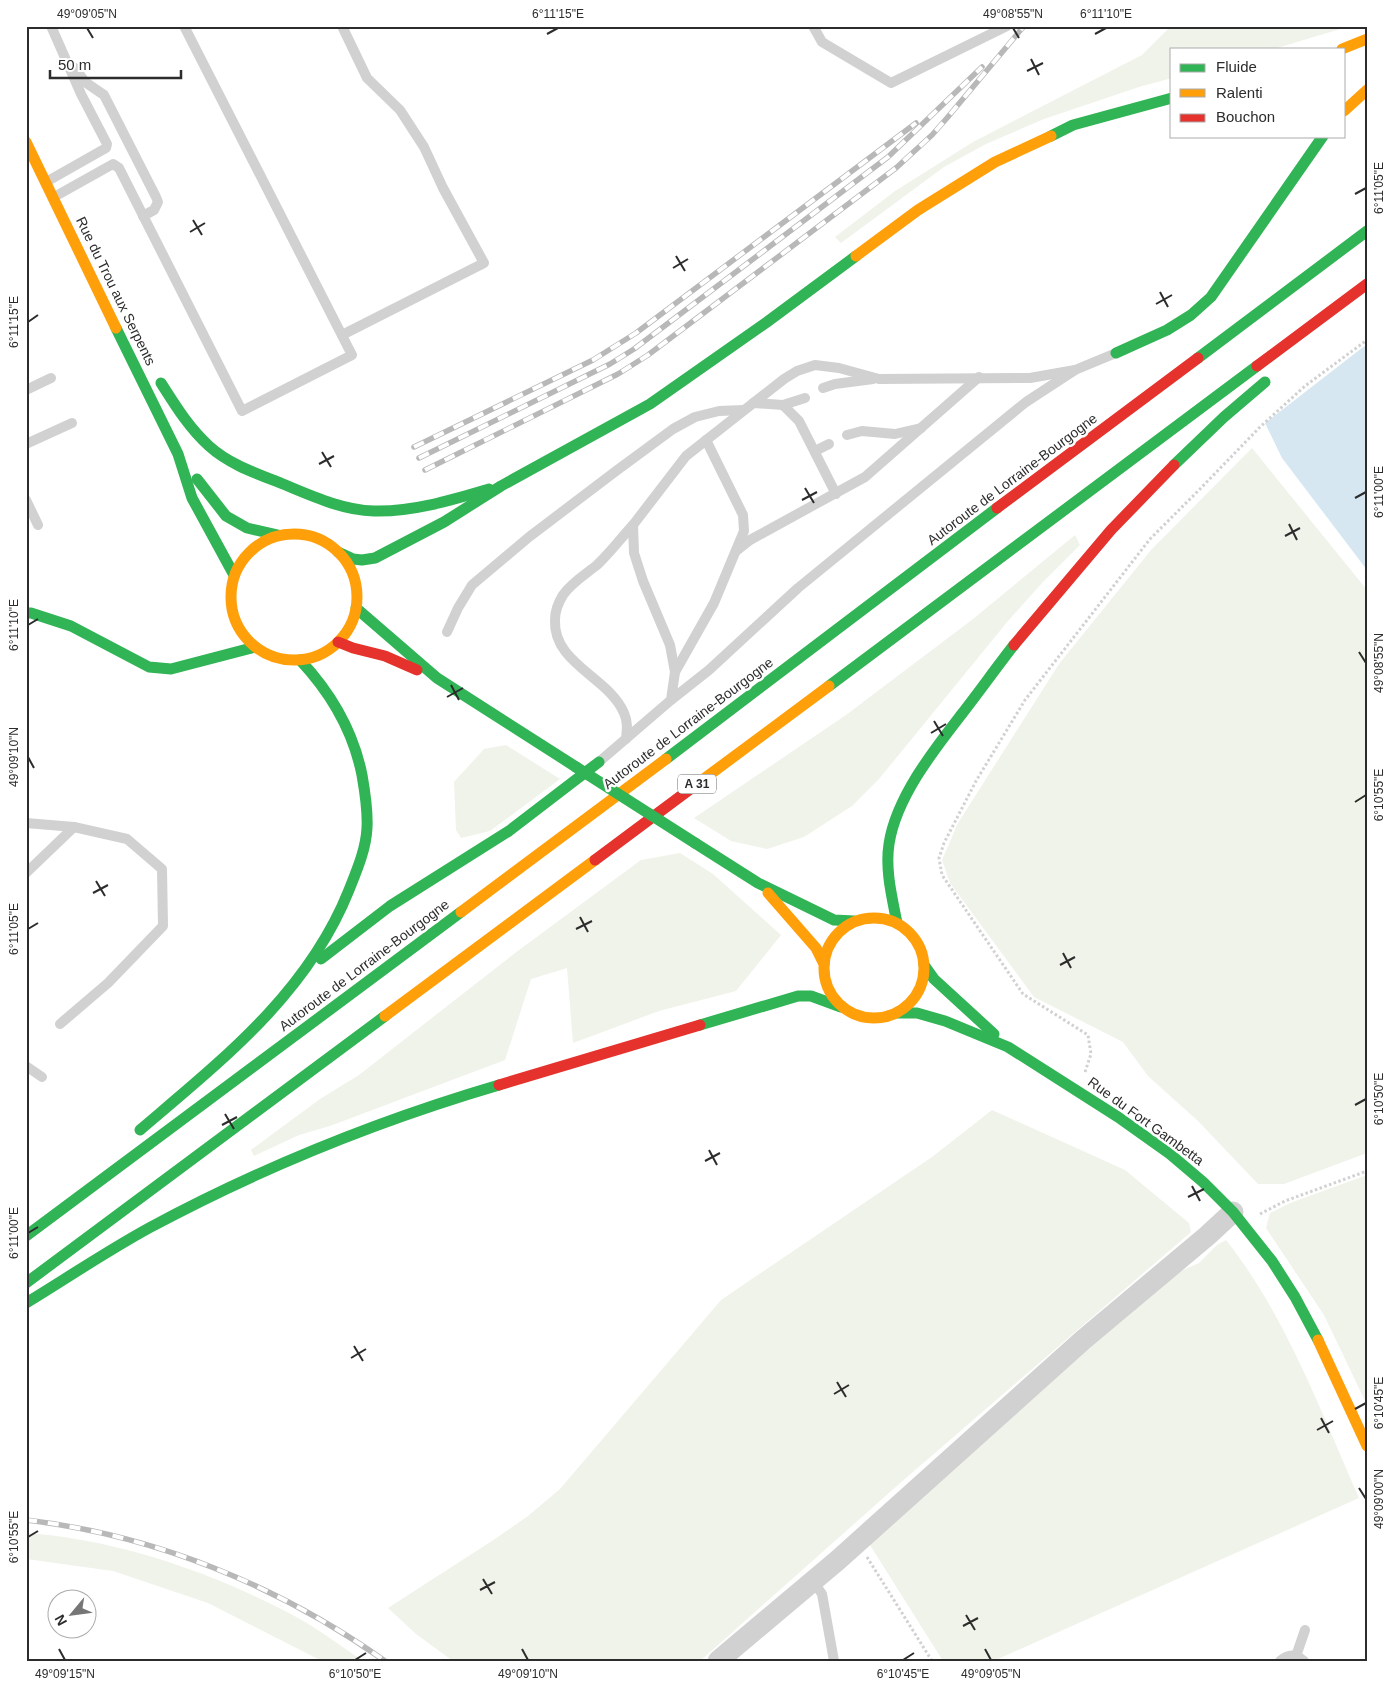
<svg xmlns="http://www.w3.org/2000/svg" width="1393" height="1687" viewBox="0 0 1393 1687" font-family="Arial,sans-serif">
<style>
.green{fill:#f0f3ea}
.water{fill:#d6e7f1}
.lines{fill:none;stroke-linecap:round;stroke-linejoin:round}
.path{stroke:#d1d1d1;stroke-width:3;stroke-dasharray:2.5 2.5;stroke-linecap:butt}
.lane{stroke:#d1d1d1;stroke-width:10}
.street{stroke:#d1d1d1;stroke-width:21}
.fast{stroke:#30b455;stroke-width:11}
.slow{stroke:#ff9f0a;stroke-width:11}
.jam{stroke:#e5322d;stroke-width:11}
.rail-casing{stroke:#b8b8b8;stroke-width:5.5}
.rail{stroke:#fff;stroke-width:4;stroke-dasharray:11;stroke-linecap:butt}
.fast-bridge{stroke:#30b455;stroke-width:11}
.ticks{fill:none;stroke:#2c2c2c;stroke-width:2}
.labels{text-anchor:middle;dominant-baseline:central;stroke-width:5;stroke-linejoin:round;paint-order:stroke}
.shield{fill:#fff;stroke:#6b6b6b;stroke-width:1}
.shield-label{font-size:12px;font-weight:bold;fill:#2c2c2c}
.street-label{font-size:14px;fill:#2c2c2c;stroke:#fff}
.neatline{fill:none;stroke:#2c2c2c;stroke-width:2}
.ticks-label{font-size:12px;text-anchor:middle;fill:#2c2c2c}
</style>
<rect width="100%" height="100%" fill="#fff"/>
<g class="green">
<polygon points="1171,26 1350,26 1274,49 1172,49 1172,78 1139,87 1044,119 986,144 944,167 841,243 835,237 895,191 973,142 1142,55"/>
<polygon points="1252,448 1367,590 1367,1153 1284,1184 1258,1184 1198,1121 1148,1076 1123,1042 1034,997 950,883 942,860 958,823 1059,664 1151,550"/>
<polygon points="1075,535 1080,545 1043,582 1008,621 879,779 852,806 804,837 767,849 731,841 694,818 846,715 973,619"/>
<polygon points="506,745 560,779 490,831 461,838 456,830 454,782 484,749"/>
<polygon points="680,853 713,874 781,935 736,991 659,1011 573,1043 567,968 531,979 505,1060 330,1126 299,1135 254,1156 251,1150 320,1099 359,1075 515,953 641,860"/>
<polygon points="992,1110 1125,1170 1189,1223 1191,1232 899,1484 700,1661 453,1661 416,1634 388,1608 495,1539 528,1516 560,1489 721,1300 932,1157"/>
<polygon points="1367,1175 1367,1405 1324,1315 1266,1228 1270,1213 1290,1203"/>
<path d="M1226 1240C1286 1316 1320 1410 1359 1498L998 1659 999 1661H943L868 1542 1172 1275 1199 1263 1217 1245Z"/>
<path d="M26 1533C115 1539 208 1571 287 1612 313 1625 338 1644 363 1661H322L208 1603 113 1571 26 1559Z"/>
</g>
<polygon class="water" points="1367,344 1367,570 1282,458 1265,423"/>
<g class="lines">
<g class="path">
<polyline points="1085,1072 1091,1054 1088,1035 1023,994 942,875 939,858 944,843 976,781 1025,700 1150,539 1199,490 1260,427 1305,386 1367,340"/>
<polyline points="1260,1214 1285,1201 1367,1171"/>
<polyline points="867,1557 932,1661"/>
</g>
<g class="lane">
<polyline points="813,26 822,42 891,83 1007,26"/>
<polyline points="75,68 85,82 104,95 156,197 158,202 154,210 143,216"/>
<polyline points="46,182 106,148 107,144 81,94 51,26"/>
<polyline points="54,197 113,164 119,168 242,411 352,355 184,26"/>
<polyline points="342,335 484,263 443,188 424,147 400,110 367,78 342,26"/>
<polyline points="823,388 835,384 873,379"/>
<polyline points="26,390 51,378"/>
<polyline points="753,403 783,405 805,398"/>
<polyline points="783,405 799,421 836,494"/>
<polyline points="847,435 862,431 895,434 921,428"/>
<polyline points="26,444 72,423"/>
<polyline points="815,451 829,444"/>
<polyline points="26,500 38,525"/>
<polyline points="736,551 750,540 865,477 979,377"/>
<polyline points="447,632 458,608 472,585 529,537 616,471 673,429 695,417 719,411 743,410"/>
<polyline points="675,672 714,603 744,531 743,515 706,440"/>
<polyline points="671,700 675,672 670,645 643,581 634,553 633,525 686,456 784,379 797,371 815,365 839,368 879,379 1030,378 1075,370"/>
<path d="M626 739C627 729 628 722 624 713 609 677 553 664 555 620 555 612 558 603 563 595 571 583 586 574 597 565 610 553 621 538 633 525"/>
<polyline points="600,761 671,700 709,670 798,588 1026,402 1075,370 1116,353"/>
<polyline points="26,823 74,827 127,839 162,869 163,926 108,983 60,1024"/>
<polyline points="26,873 74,827"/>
<polyline points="26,1066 42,1077"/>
<polyline points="813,1581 822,1594 834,1661"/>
<polyline points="1296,1656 1305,1630"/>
<path d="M1280 1661C1288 1654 1296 1654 1304 1661"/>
</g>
<polyline class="street" points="718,1661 838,1560 1083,1340 1207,1236 1233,1212"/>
<g class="fast">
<polyline points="1051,136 1073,125 1172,98"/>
<polyline points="116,328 178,454 192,498 234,575"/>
<polyline points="1116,353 1167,330 1191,315 1211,297 1323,136"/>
<polyline points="1198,358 1367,231"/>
<path d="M161 383C175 405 189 428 209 446 230 465 258 474 283 484 312 496 342 510 374 511 413 512 452 500 489 489"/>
<polyline points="1174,465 1224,417 1265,382"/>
<polyline points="197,479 226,516 247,528 278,535"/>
<polyline points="338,552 353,559 362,560 375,558 444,522 501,486 650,404 767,322 856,256"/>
<polyline points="356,608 437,678 576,767"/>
<polyline points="26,613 31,613 71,626 149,667 171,669 255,647"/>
<polyline points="829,686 1257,366"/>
<polyline points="666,759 997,508"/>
<polyline points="695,843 758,883 834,920 854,921"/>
<path d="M897 923C892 897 885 870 889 844 896 798 933 751 961 715 979 692 996 668 1014 645"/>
<polyline points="321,959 390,906 509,831 599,762"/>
<polyline points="924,965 934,979 994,1034"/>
<polyline points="897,1013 917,1013 945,1021 1008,1047 1118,1117 1170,1154 1203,1182 1233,1212 1272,1261 1295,1297 1318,1340"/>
<polyline points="700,1025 798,996 811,996 841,1007"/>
<path d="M140 1130C222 1060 308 993 349 890 357 870 366 849 367 828 368 810 365 792 362 775 353 730 331 693 300 660"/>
<polyline points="26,1236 461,912"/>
<polyline points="26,1283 385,1016"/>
<path d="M26 1303C67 1278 107 1251 149 1228 259 1169 380 1120 499 1085"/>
</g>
<g class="slow">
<polyline points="1342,49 1367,39"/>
<polyline points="1344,111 1367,90"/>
<polyline points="26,142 116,328"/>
<polyline points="856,256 918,210 995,162 1051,136"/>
<circle cx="294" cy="597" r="63"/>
<polyline points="697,784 829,686"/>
<polyline points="768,893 816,948 823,962"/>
<polyline points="461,912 666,759"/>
<circle cx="874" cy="968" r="50"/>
<polyline points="385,1016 595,860"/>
<polyline points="1318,1340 1367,1446"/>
</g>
<g class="jam">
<polyline points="1257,366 1367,284"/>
<polyline points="997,508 1198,358"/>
<polyline points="338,642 353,648 385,656 417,670"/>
<polyline points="1014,645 1111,530 1174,465"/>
<polyline points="595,860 697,784"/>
<polyline points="499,1085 700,1025"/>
</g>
<defs>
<g id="rail">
<polyline points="414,447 593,360 636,333 916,123"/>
<polyline points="419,458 610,364 634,349 888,157 982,67"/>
<polyline points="425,470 618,374 648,355 896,168 932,135 947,118 1024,26"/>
<path d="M26 1520C155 1535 279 1586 385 1661"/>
</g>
</defs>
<use href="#rail" class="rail-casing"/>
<use href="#rail" class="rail"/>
<polyline class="fast-bridge" points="576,767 695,843"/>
</g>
<path class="ticks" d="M87 28 93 38M1013 28 1019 38M547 34 558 28M1095 34 1106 28M1031 59 1039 75M1027 71 1043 63M1355 194 1366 188M193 220 202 235M190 232 205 223M676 256 685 271M673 268 688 259M1160 292 1168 307M1156 304 1172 295M28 322 38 315M322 452 331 467M319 464 334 456M805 488 814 503M1355 498 1366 492M802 500 817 492M1289 524 1297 540M1285 536 1300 528M28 625 38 619M1359 652 1366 663M451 685 459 700M447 697 463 688M934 721 943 736M931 733 946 724M28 757 34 768M1355 802 1366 795M96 881 105 896M93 893 108 885M580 917 588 932M28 929 38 923M576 929 592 921M1063 953 1071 968M1060 965 1075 957M1355 1105 1366 1099M225 1114 234 1129M222 1125 237 1117M709 1150 717 1165M705 1161 720 1153M1192 1186 1200 1201M1188 1197 1204 1189M28 1233 38 1227M354 1346 363 1361M351 1358 366 1349M837 1382 846 1397M834 1394 849 1385M1355 1409 1366 1403M1321 1418 1329 1433M1317 1430 1333 1421M1359 1488 1366 1499M28 1537 38 1531M483 1579 492 1594M480 1590 495 1582M966 1615 975 1630M963 1626 978 1618M59 1649 65 1660M522 1649 528 1660M985 1649 991 1660M355 1660 366 1653M903 1660 914 1653"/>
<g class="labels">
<rect class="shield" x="678" y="774.5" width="38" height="19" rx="4"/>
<g class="shield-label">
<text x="697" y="784">A 31</text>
</g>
<g class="street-label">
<text transform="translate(116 291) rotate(64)">Rue du Trou aux Serpents</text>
<text transform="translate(1012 479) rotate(-37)">Autoroute de Lorraine-Bourgogne</text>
<text transform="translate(688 723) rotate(-37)">Autoroute de Lorraine-Bourgogne</text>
<text transform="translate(364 965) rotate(-37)">Autoroute de Lorraine-Bourgogne</text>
<text transform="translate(1146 1121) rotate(36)">Rue du Fort Gambetta</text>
</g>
</g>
<rect width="1393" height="1687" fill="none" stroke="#ffffff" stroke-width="55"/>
<rect x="1170" y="48" width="175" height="90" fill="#ffffff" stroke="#ababab"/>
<rect x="1180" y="64" width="25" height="8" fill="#30b455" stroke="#ababab"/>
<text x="1216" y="72" font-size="15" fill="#2c2c2c">Fluide</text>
<rect x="1180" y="89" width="25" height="8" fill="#ff9f0a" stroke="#ababab"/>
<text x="1216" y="98" font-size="15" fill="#2c2c2c">Ralenti</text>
<rect x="1180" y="114" width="25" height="8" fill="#e5322d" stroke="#ababab"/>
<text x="1216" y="122" font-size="15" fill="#2c2c2c">Bouchon</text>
<g transform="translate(72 1614) rotate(241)"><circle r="24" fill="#ffffff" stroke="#ababab"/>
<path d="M0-4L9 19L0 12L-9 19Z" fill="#767676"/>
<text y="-8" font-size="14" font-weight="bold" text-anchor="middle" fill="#2c2c2c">N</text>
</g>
<path d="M50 70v8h131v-8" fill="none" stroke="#2c2c2c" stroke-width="2.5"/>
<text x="58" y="70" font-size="15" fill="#2c2c2c" stroke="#ffffff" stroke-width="4" paint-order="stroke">50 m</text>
<rect x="28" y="28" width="1338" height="1632" class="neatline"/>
<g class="ticks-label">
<text x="87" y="18">49°09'05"N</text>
<text x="558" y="18">6°11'15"E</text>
<text x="1013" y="18">49°08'55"N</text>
<text x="1106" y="18">6°11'10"E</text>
<text transform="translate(1379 188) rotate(-90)" y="4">6°11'05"E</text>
<text transform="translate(14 322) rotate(-90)" y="4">6°11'15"E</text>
<text transform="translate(1379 492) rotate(-90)" y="4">6°11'00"E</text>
<text transform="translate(14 625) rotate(-90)" y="4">6°11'10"E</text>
<text transform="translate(1379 663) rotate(-90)" y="4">49°08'55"N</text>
<text transform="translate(14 757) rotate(-90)" y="4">49°09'10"N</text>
<text transform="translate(1379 795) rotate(-90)" y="4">6°10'55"E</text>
<text transform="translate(14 929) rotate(-90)" y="4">6°11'05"E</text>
<text transform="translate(1379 1099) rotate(-90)" y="4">6°10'50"E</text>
<text transform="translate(14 1233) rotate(-90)" y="4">6°11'00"E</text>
<text transform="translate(1379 1403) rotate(-90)" y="4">6°10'45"E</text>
<text transform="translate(1379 1499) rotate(-90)" y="4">49°09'00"N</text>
<text transform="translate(14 1537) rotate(-90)" y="4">6°10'55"E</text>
<text x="65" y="1678">49°09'15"N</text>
<text x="355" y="1678">6°10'50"E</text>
<text x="528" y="1678">49°09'10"N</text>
<text x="903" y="1678">6°10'45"E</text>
<text x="991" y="1678">49°09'05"N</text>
</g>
</svg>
